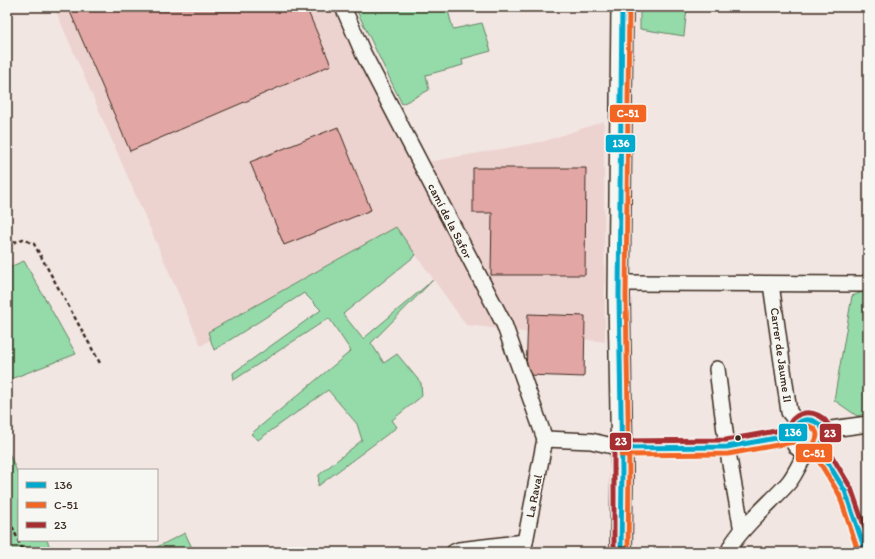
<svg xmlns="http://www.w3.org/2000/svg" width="875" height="559" viewBox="0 0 875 559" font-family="Itim,sans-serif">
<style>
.built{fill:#edd3d0}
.green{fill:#94dba9;stroke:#688264}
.building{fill:#e2a7a5;stroke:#3b2a1e}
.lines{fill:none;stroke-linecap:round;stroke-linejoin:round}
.street-casing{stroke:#3b2a1e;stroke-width:18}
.secondary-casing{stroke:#3b2a1e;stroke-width:24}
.path{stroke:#3b2a1e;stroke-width:2.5;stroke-dasharray:4 3;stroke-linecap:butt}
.street{stroke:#f6f6f2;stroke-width:15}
.secondary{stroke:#f6f6f2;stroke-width:21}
.bus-1-casing{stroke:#f6f6f2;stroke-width:8}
.bus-2-casing{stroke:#f6f6f2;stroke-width:8}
.bus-3-casing{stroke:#f6f6f2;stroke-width:8}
.bus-1{stroke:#00a9ce;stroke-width:5}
.bus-2{stroke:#f26522;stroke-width:5}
.bus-3{stroke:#a72e30;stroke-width:5}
.bus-dot{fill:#3b2a1e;stroke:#f6f6f2;stroke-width:1.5}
.labels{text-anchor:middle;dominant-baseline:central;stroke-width:3.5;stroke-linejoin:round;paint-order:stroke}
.street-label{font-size:12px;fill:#3b2a1e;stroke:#f6f6f2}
.line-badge{stroke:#f6f6f2;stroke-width:1.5}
.badge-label{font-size:11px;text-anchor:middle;font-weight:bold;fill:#fff}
</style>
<rect width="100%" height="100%" fill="#f2e6e3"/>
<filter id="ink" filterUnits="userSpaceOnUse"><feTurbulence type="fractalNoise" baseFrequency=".025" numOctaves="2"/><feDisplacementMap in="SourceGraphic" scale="8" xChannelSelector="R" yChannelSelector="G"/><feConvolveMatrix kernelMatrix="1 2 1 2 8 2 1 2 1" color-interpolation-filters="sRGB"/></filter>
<g filter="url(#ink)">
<polygon class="built" points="54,7 348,7 428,162 545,141 604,121 605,342 466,325 396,227 201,346"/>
<g class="green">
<polygon points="355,7 447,7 453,29 482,23 491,51 462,59 463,65 426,75 429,90 402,104"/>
<polygon points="640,7 687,7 684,36 640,29"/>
<polygon points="396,227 416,255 343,314 363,339 433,280 371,343 384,363 397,354 421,383 422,396 392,420 397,427 318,486 319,475 362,440 357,424 328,390 258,440 251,434 351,351 329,318 234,380 233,373 321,310 304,293 214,350 208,332"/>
<polygon points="24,261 76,354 8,380 7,378 7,268"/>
<polygon points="868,290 868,413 857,416 834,400 852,296"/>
<polygon points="7,449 19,476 19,540 47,540 52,552 7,552"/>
<polygon points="185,533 194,552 147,552"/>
</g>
<g class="building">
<polygon points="68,7 306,7 331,65 130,151"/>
<polygon points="338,127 371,210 284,245 250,162"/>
<polygon points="473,168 586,168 585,275 491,275 492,213 473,213"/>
<polygon points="528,314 585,316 584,377 526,375"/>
</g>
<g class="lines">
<defs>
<g id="street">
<polyline points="343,7 363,53 504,324 545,439"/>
<polyline points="619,283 863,284 868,282"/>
<polyline points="771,284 789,412 798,423"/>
<polyline points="717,369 727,447 742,531"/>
<circle cx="808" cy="436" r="16"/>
<polyline points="824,430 868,424"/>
<polyline points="545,439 591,441 621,448 727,447 792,435"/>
<polyline points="819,448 845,491 864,547 864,552"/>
<polyline points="454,552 459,550 525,542"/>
<polyline points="522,552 525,542 545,439"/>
<path d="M729 552C731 536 777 497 789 482 796 473 801 461 806 452"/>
</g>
<polyline id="secondary" points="621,552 622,471 619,296 622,7"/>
</defs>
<use href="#street" class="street-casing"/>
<use href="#secondary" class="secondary-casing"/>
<g class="path">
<polyline points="7,245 23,239 34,244 100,363"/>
<polyline points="7,514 23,552"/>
</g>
<use href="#street" class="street"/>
<use href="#secondary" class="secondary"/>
<defs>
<g id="bus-1">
<path d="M621 448 727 447 792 435C793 432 794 429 796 426 805 412 829 424 824 440 823 442 820 446 819 448L845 491 864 547V552"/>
<polyline points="621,552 622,471 619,296 622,7"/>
</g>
<g id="bus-2">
<path d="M621 455 728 454 794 442C800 438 804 418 815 430 816 431 817 433 817 435 817 441 812 444 812 450L839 494 857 548V552"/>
<polyline points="628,552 629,471 626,296 629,7"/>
</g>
<path id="bus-3" d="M614 552V448C614 444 617 442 621 441L726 440 787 429C800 396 844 419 827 448L851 488 868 537"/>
</defs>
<use href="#bus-1" class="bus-1-casing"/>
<use href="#bus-2" class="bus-2-casing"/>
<use href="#bus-3" class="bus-3-casing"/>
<use href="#bus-1" class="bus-1"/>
<use href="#bus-2" class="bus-2"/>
<use href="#bus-3" class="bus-3"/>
</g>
</g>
<circle class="bus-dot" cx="738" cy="438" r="3.5"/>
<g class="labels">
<g class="street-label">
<text transform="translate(450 221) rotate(63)">camí de la Safor</text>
<text transform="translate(781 355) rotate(82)">Carrer de Jaume II</text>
<text transform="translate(534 496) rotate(-79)">La Raval</text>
</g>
</g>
<g class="line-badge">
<rect x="609" y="104" width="38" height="19" rx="4" fill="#f26522"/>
<rect x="605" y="134" width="31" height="19" rx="4" fill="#00a9ce"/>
<rect x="778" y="423" width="30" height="19" rx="4" fill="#00a9ce"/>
<rect x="819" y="423" width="23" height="20" rx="4" fill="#a72e30"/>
<rect x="609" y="432" width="23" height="19" rx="4" fill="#a72e30"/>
<rect x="795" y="443" width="38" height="20" rx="4" fill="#f26522"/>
</g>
<g class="badge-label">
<text x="628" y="117">C-51</text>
<text x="621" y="147">136</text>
<text x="793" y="436">136</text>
<text x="830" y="437">23</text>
<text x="621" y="445">23</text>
<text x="814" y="457">C-51</text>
</g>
<rect width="875" height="559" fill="none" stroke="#f6f6f2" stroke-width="24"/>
<rect x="12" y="12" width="851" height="535" fill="none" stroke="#3b2a1e" stroke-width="1.5" filter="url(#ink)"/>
<rect x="18" y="469" width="140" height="72" fill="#f6f6f2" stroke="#aba49d"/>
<rect x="26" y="482" width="20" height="6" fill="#00a9ce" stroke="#aba49d"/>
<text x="54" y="489" font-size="12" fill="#3b2a1e">136</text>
<rect x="26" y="502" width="20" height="6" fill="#f26522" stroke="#aba49d"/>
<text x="54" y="509" font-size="12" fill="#3b2a1e">C-51</text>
<rect x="26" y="522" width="20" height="6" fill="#a72e30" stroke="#aba49d"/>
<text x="54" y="529" font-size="12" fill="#3b2a1e">23</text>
</svg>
